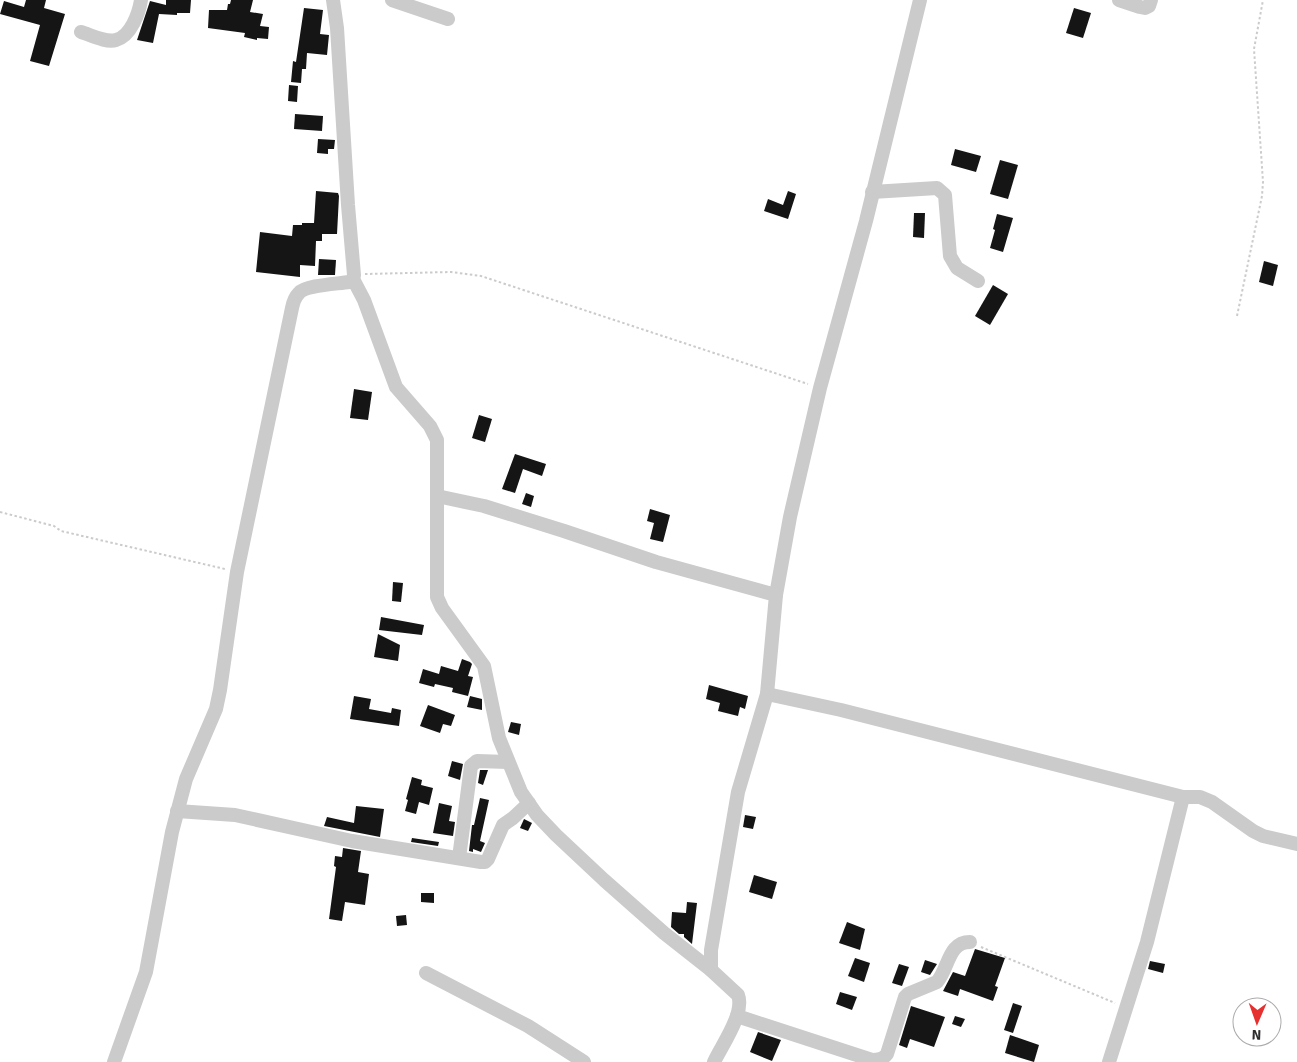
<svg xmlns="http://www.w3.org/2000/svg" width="1297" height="1062" viewBox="0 0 1297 1062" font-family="Signika,sans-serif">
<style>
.building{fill:#151515}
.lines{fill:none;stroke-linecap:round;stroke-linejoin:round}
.path{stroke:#cbcbcb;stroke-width:2;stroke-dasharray:2.5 2.5;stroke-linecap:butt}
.minor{stroke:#cbcbcb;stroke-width:14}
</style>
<rect width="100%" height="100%" fill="#fff"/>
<g class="building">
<polygon points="26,0 46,0 44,8 65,14 49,66 30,61 40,25 0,14 4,1 24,7"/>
<polygon points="166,0 191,0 190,13 177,13 177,15 159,14 153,43 137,40 150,1 166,5"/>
<polygon points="231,0 253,0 250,12 263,14 260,26 269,27 268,39 257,38 257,40 244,37 245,33 208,28 209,10 227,10 228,4 230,4"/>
<polygon points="304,8 323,10 320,34 329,35 327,55 307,53 306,69 302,69 301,83 291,82 293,61 296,62"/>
<polygon points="1074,8 1091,13 1083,38 1066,33"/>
<polygon points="289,85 298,86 297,102 288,101"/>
<polygon points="295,114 323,116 322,131 294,129"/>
<polygon points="318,139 335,140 334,149 328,149 328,154 317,153"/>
<polygon points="955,149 981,156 976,172 951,165"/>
<polygon points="1000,160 1018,165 1008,199 990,194"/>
<polygon points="316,191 338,193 339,196 337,234 322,234 322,241 316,241 315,266 300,265 300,277 256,272 260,232 292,236 293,225 302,225 302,223 314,223"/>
<polygon points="788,191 796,194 788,219 764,211 768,199 783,205"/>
<polygon points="914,213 925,213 924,238 913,237"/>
<polygon points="997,214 1013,218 1003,252 990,248 995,230 993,229"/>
<polygon points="319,259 336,260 335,275 318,275"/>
<polygon points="1264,261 1278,265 1273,286 1259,282"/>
<polygon points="993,285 1008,294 990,325 975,316"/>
<polygon points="354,389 372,392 368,420 350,418"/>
<polygon points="479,415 492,419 485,442 472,438"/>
<polygon points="515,454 546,464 542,476 523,469 515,493 502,489"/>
<polygon points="526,493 534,496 531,507 522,504"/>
<polygon points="650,509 670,515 663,542 650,539 654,523 647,521"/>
<polygon points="393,582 403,583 401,602 392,601"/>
<polygon points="381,617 424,625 422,635 379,630"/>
<polygon points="378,634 400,645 398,661 374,657"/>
<polygon points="462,659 470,662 472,664 468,676 473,677 468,696 452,692 453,688 435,684 434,687 419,683 423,669 439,674 441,666 458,671"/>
<polygon points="709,685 748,696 745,709 740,707 738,716 718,711 720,703 706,699"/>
<polygon points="354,696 371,699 369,709 391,713 392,708 401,710 399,726 350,719"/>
<polygon points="470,696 482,699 482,710 467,707"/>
<polygon points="428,705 455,715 451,726 443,724 440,733 420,726"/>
<polygon points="511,722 521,724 519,735 508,732"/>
<polygon points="452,761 463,764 460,780 448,776"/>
<polygon points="480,770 488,770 483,785 478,783"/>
<polygon points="412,777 422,780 421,785 433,788 429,805 419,802 416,814 405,811 408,800 406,799"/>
<polygon points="480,798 489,800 480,841 485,843 481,852 473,849 473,852 469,851 472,825 474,825"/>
<polygon points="439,803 452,806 449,821 455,822 453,836 433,833"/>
<polygon points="356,806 384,809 380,837 324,826 327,817 354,823"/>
<polygon points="745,815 756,817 753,829 743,827"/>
<polygon points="524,819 532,823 528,831 520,828"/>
<polygon points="412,838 439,842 438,846 411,842"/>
<polygon points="343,848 361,851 358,872 369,874 365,905 345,902 342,921 329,919 336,867 334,866 335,856 342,857"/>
<polygon points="754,875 777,882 772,899 749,892"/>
<polygon points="421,893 434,893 434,903 421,902"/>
<polygon points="687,902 697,903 692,944 684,937 684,934 679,934 671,927 672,912 686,913"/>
<polygon points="406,915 407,925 397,926 396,916"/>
<polygon points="847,922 865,929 860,950 839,943"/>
<polygon points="975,949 1005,958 995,986 998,987 993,1001 960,989 958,996 943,991 953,972 965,976"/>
<polygon points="855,958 870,963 864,982 848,976"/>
<polygon points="925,960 937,964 930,975 921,972"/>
<polygon points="1150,961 1165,964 1163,973 1148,969"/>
<polygon points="899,964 909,967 902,986 892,983"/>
<polygon points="840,992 857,997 852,1010 836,1004"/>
<polygon points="1013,1003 1022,1006 1013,1033 1004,1030"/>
<polygon points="911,1006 945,1017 934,1047 910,1039 907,1048 899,1045"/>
<polygon points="955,1016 965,1019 961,1027 952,1024"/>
<polygon points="758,1032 781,1040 772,1061 750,1052"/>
<polygon points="1010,1035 1039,1045 1034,1062 1005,1053"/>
</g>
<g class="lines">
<g class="path">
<polyline points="365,274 451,272 481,276 808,384"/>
<polyline points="1237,316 1262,196 1263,182 1254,49 1263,0"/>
<polyline points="0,512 54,526 61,531 225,569"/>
<polyline points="981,947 1115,1003"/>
</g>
<g class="minor">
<polyline points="392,0 448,19"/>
<polyline points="1119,0 1140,7 1145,8 1149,6 1151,0"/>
<path d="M81 32C91 35 106 43 116 40 131 36 139 13 141 0"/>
<polyline points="872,192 937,188 945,195 950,256 957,268 978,281"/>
<path d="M353 279 364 300 396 387 430 426 437 440V597L442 608 484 666 499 738 521 792 537 815 556 835 604 880 664 933 711 970 738 995C745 1013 722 1045 714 1062"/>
<polyline points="437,496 484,506 564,531 656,562 776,595"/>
<polyline points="767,694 841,710 1183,797 1200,797 1212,802 1253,831 1263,836 1297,844"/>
<polyline points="177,811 235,815 352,841 481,862 485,862 488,859 503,825 513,818 529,803"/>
<polyline points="459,858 471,766 477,761 508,762"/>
<polyline points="711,970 711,950 738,792 767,694 776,595 790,517 820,388 866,221 920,0"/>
<polyline points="426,973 528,1026 584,1062"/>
<path d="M737 1016 872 1060C879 1060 883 1059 887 1054L905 997 908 994 937 982C949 968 948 942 970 942"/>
<path d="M114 1062 146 972 172 832 186 779 216 709 220 690 237 572 292 308C293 303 295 297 299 293 306 285 337 284 349 282L353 279 354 275 348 205 337 28 333 0"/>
<polyline points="1109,1062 1147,942 1183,797"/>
</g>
</g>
<g transform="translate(1257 1022) rotate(182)"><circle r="24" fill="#ffffff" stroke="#ababab"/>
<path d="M0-4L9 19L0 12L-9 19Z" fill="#e6302f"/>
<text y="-8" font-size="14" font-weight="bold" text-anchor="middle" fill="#2e2e2e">N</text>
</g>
</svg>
